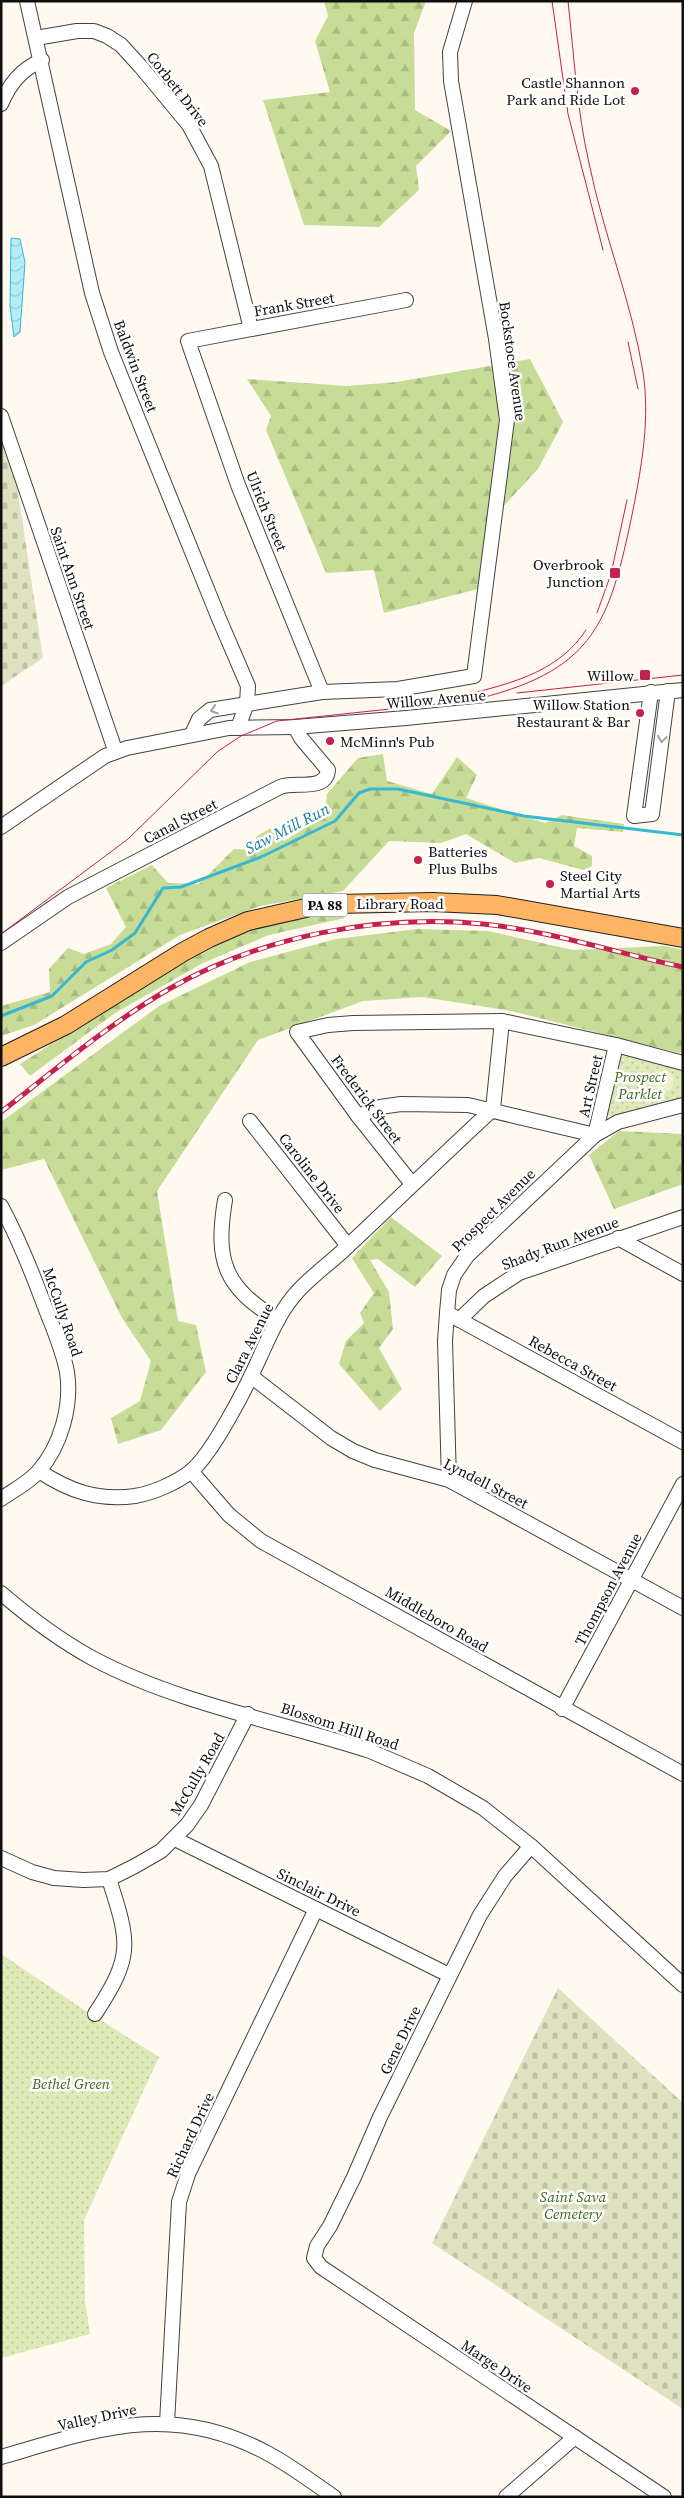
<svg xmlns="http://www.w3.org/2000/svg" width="684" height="2498" viewBox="0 0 684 2498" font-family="'Source Serif 4',serif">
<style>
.forest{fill:url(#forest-firs)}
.cemetery{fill:url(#cemetery-stones)}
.park{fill:url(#park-dots)}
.pitch{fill:#edf2ca}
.water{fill:url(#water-waves);stroke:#37b7d2}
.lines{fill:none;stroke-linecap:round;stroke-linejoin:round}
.stream{stroke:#37b7d2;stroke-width:3}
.minor-casing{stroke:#424242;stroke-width:16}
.major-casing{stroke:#202020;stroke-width:20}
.minor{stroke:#fff;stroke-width:14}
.major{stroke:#fdb463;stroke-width:18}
.tram{stroke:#c4214e;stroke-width:1}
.rail-casing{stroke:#c4214e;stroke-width:5}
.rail{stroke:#fff;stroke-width:3;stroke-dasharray:9;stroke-linecap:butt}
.oneway{stroke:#9f9f9f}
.poi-dot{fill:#c4214e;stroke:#fff;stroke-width:2}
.labels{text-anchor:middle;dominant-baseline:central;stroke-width:5;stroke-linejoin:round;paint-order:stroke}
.shield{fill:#fff;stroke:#575757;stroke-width:1}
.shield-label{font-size:14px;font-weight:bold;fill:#0f0f0f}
.poi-label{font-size:15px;fill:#0f0f0f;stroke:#fff;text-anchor:end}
.street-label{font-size:15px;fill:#0f0f0f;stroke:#fff}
.park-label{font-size:15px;font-style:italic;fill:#3d691c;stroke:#fff}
.water-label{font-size:16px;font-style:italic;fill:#13819e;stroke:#fff}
</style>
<defs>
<pattern id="forest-firs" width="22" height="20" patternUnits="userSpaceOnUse" patternTransform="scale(1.25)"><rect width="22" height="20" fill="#c6dc97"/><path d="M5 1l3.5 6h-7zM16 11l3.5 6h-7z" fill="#a9bc81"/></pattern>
<pattern id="cemetery-stones" width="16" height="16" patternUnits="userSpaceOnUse" patternTransform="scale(1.25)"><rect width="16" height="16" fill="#dfe2c0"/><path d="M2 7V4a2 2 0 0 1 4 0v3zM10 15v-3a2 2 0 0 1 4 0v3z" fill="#bec1a4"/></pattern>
<pattern id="park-dots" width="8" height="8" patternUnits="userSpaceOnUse" patternTransform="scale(1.25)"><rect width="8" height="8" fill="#deebb8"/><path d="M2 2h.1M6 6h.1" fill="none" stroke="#bdc89d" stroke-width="1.8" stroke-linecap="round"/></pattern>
<pattern id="water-waves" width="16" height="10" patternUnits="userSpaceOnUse" patternTransform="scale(1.25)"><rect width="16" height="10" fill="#b3eef8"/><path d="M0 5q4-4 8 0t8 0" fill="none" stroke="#99cbd3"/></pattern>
</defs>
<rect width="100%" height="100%" fill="#fff9f0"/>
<g class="forest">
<polygon points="324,1 426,1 414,33 415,110 451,131 416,166 419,190 379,227 304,225 263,100 330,92 315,41 328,16"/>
<polygon points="530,359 563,422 538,469 486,525 478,589 384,613 374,570 326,573 266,430 271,416 247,379 347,386 396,382"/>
<polygon points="383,754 387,781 432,794 457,757 477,775 466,798 545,823 562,815 624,824 623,832 577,828 574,846 592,856 592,866 583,870 539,858 515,863 466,834 441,843 389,841 343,891 260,906 180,935 34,1025 1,1036 1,1006 50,992 49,969 68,948 84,954 111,944 126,927 106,888 152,865 168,883 199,884 234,849 250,850 257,836 271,828 284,841 325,816 327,794 358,758"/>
<polygon points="337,911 345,918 269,935 203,963 115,1013 30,1076 20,1064 175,966 246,930"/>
<polygon points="417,929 488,931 573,950 665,946 683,950 683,1054 511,1011 422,997 363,1001 258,1040 157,1191 178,1321 196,1325 206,1372 161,1430 118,1444 111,1418 140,1401 151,1361 122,1318 44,1159 1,1170 1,1122 159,1006 250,962 336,939"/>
<polygon points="619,1131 683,1134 683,1184 614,1209 589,1155"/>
<polygon points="391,1217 442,1256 415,1287 378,1259 370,1260 389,1292 393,1329 379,1348 402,1389 380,1411 339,1364 346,1341 364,1323 360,1313 374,1293 352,1258"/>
</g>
<g class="cemetery">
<polygon points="1,438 16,479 43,658 1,686"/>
<polygon points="558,1988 683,2103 683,2409 432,2243"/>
</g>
<g class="park">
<polygon points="619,1052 683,1070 683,1100 613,1119 605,1113"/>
<polygon points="1,1954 83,2009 159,2057 84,2220 85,2301 90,2334 1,2358"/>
</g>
<polygon class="pitch" points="655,1071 671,1073 674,1078 672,1088 668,1091 653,1088"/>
<polygon class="water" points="11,238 20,239 25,262 20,332 14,337 10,306"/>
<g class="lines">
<polyline class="stream" points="1,1016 52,996 86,962 112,950 135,933 163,888 181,887 261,857 335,821 359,793 370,789 398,789 524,816 683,835"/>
<defs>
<g id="minor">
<polyline points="27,1 92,293 111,352 220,621 248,686 247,703 238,728"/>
<polyline points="36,38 77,31 94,31 107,36 121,45 141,67 189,125 211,166 251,329"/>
<path d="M1 104C10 83 21 70 42 60"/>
<polyline points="1,416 115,750"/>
<polyline points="322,692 238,485 188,341 406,300"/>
<polyline points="651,692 634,816 652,814 668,691"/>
<polyline points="192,734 199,719 210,710 322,692 398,689 474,676 507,420 496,339 451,81 450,52 465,1"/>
<polyline points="1,827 105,756 127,748 229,728 295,727 406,718 683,690"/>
<path d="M1 943 68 897 280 787C294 781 326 792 328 770L301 738 295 727"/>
<polyline points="358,1116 380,1107 401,1104 468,1105 595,1135 616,1045"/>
<polyline points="250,1121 348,1246"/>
<polyline points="412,1184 358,1116 297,1032 328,1025 353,1023 502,1021 616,1045 683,1063"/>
<path d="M225 1200C215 1261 224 1287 278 1320"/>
<path d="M1 1206C19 1239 32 1272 45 1307 53 1328 63 1350 67 1372 72 1406 61 1446 38 1472 28 1483 14 1490 1 1499"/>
<polyline points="618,1238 683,1274"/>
<polyline points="447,1313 683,1442"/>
<polyline points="459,1320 484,1296 519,1273 683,1217"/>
<polyline points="251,1376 331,1438 353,1451 375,1460 449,1480 683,1608"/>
<path d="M39 1471C69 1491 98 1501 135 1496 153 1493 176 1483 190 1472 212 1455 247 1386 259 1359 270 1335 280 1310 299 1290 314 1274 333 1261 349 1245 397 1200 444 1154 493 1109L502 1021"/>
<polyline points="191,1471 229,1515 261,1541 683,1774"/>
<polyline points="449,1480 445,1341 447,1313 449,1290 454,1275 467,1256 595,1135 618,1122 683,1105"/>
<path d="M1 1593C30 1618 61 1641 94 1659 177 1703 280 1722 370 1751L428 1776 483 1808 531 1846 683 1985"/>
<polyline points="562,1709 683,1484"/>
<polyline points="175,1839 449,1975"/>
<polyline points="531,1846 505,1876 480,1915 380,2117 354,2177 330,2226 317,2246 314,2258 321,2267 664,2497"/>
<polyline points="1,1858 32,1872 54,1878 83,1880 109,1879 135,1866 161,1851 187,1825 201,1805 248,1714"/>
<path d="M95 2014C133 1956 130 1944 109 1879"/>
<polyline points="167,2423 179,2202 188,2174 316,1909"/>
<path d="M1 2457C98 2429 171 2401 267 2453 290 2465 312 2482 334 2497"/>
<polyline points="506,2497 575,2437"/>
</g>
<polyline id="major" points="1,1057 66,1025 183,952 209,938 248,921 310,907 336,904 433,902 497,905 683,938"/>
</defs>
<use href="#minor" class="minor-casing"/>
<use href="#major" class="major-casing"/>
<use href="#minor" class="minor"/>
<use href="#major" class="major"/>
<g class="tram">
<polyline points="552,1 568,114 603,250"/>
<polyline points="628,342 638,389"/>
<polyline points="597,613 611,574 627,500"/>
<path d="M473 693C516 682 560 670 586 630"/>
<polyline points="517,693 683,675"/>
<path d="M469 701C593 672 609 627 633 510 642 464 650 419 643 372 632 303 603 233 589 163 577 111 574 55 568 1"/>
<polyline points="1,934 128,839 217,752 241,736 277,721 475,700"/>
</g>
<defs>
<path id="rail" d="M1 1112C56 1069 109 1024 169 989 262 936 377 914 483 924 551 931 616 953 683 967"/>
</defs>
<use href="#rail" class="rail-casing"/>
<use href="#rail" class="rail"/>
</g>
<defs><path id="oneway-chevron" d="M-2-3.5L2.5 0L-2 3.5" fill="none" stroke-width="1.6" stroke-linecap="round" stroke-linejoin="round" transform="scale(1.25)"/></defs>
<g class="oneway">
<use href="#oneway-chevron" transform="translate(214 710) rotate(162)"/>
<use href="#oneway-chevron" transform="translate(662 739) rotate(98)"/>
</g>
<g class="poi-dot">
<circle cx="635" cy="91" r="5"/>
<rect x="609" y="567" width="12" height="12" rx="2.5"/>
<rect x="639" y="669" width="12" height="12" rx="2.5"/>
<circle cx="640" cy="713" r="5"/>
<circle cx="330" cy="741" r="5"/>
<circle cx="418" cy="860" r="5"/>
<circle cx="550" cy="884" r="5"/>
</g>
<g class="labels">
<rect class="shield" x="302.5" y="893.5" width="45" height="23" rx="4"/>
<g class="shield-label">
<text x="325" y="905">PA 88</text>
</g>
<g class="poi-label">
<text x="625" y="82">Castle Shannon<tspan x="625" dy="17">Park and Ride Lot</tspan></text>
<text x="604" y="564">Overbrook<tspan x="604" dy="17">Junction</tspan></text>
<text x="634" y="675">Willow</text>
<text x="630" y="704">Willow Station<tspan x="630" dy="17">Restaurant &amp; Bar</tspan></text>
<text x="340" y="741" text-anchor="start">McMinn's Pub</text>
<text x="428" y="851" text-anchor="start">Batteries<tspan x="428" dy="17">Plus Bulbs</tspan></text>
<text x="560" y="875" text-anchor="start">Steel City<tspan x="560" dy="17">Martial Arts</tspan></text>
</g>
<g class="street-label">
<text transform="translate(178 89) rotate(52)">Corbett Drive</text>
<text transform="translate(294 304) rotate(-10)">Frank Street</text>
<text transform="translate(513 361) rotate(82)">Bockstoce Avenue</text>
<text transform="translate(136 366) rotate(69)">Baldwin Street</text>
<text transform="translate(267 511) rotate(68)">Ulrich Street</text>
<text transform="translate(73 578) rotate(71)">Saint Ann Street</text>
<text transform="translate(436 699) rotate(-5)">Willow Avenue</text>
<text transform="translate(180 821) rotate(-27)">Canal Street</text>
<text x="400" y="903">Library Road</text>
<text transform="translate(590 1086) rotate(-77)">Art Street</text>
<text transform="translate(367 1099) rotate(53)">Frederick Street</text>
<text transform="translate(312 1173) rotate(52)">Caroline Drive</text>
<text transform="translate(493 1210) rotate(-45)">Prospect Avenue</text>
<text transform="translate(560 1243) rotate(-21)">Shady Run Avenue</text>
<text transform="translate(63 1312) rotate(71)">McCully Road</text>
<text transform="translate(249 1343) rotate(-63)">Clara Avenue</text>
<text transform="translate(573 1363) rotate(29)">Rebecca Street</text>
<text transform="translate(486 1483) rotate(27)">Lyndell Street</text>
<text transform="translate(608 1589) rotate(-62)">Thompson Avenue</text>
<text transform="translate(437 1619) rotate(30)">Middleboro Road</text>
<text transform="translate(340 1726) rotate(18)">Blossom Hill Road</text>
<text transform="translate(197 1774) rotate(-60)">McCully Road</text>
<text transform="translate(319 1892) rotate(26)">Sinclair Drive</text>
<text transform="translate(400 2040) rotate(-64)">Gene Drive</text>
<text transform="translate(190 2135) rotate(-65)">Richard Drive</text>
<text transform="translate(497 2366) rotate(34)">Marge Drive</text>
<text transform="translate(97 2417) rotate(-12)">Valley Drive</text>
</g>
<g class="park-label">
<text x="640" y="1076">Prospect<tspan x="640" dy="17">Parklet</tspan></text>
<text x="71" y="2083">Bethel Green</text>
<text x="573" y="2196">Saint Sava<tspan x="573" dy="17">Cemetery</tspan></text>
</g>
<g class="water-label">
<text transform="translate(287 828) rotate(-27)">Saw Mill Run</text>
</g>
</g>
<rect width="684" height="2498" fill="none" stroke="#0f0f0f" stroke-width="5"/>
</svg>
